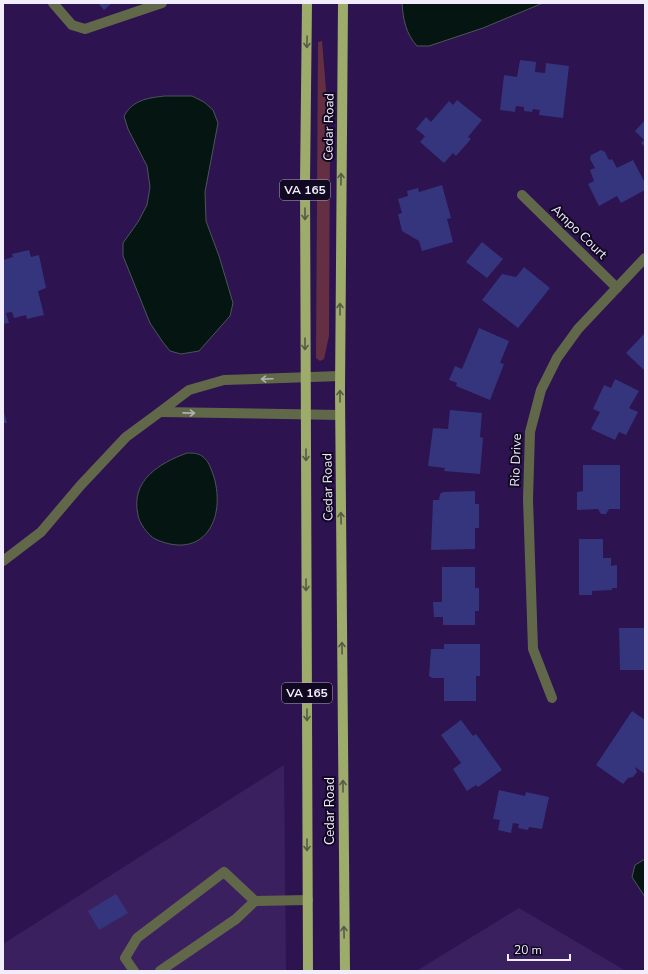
<svg xmlns="http://www.w3.org/2000/svg" width="648" height="974" viewBox="0 0 648 974" font-family="'Nunito Sans',sans-serif">
<style>
.built{fill:#3b2060}
.green{fill:#652f43}
.water{fill:#051512;stroke:#4c5658}
.building{fill:#34357c}
.lines{fill:none;stroke-linecap:round;stroke-linejoin:round}
.minor{stroke:#61684a;stroke-width:10}
.major{stroke:#9dab6b;stroke-width:10}
.oneway{stroke:#575a46}
.oneway2{stroke:#b0b1ac}
.labels{text-anchor:middle;dominant-baseline:central;stroke-width:4;stroke-linejoin:round;paint-order:stroke}
.shield{fill:#110821;stroke:#aea8ba;stroke-width:1}
.shield-label{font-size:12px;font-weight:bold;fill:#f1edfc}
.street-label{font-size:13px;fill:#f1edfc;stroke:#110821}
</style>
<rect width="100%" height="100%" fill="#2d134f"/>
<g class="built">
<polygon points="284,765 286,971 3,971 3,944"/>
<polygon points="519,908 626,971 416,971"/>
</g>
<polygon class="green" points="322,41 330,138 329,336 324,359 320,361 316,358 318,42"/>
<g class="water">
<path d="M402 3H543L483 28 429 46H417C406 34 403 19 402 3Z"/>
<path d="M165 96H192L204 102 213 110 218 123 205 192 206 221 219 256 233 303 230 316 199 351 181 354 170 351 162 341 150 323 123 256V243L138 222 147 205 150 187 147 166 128 129 124 116C133 100 147 98 165 96Z"/>
<path d="M187 453C191 453 198 453 202 456 209 461 211 469 214 477 226 519 204 561 155 539 148 535 139 523 138 515 130 480 160 463 187 453Z"/>
<polygon points="645,859 645,897 632,877 635,865"/>
</g>
<g class="building">
<polygon points="98,3 112,3 104,10"/>
<polygon points="520,60 536,62 535,72 545,73 546,63 569,66 563,118 539,115 540,110 533,109 532,112 524,111 524,107 516,106 515,112 500,110 504,75 517,77"/>
<polygon points="457,100 482,120 468,137 471,139 456,156 453,153 444,163 420,142 425,136 416,129 426,117 431,122 449,101 453,105"/>
<polygon points="645,120 645,147 641,143 644,140 635,131"/>
<polygon points="601,150 605,152 609,160 612,159 617,168 633,160 645,183 645,190 621,203 617,196 599,206 588,184 594,181 590,170 595,168 590,159 591,155"/>
<polygon points="442,185 451,218 447,219 453,242 422,251 419,241 402,231 398,214 402,213 398,199 408,196 407,191 418,188 419,192"/>
<polygon points="482,242 503,259 487,278 466,262"/>
<polygon points="29,250 31,257 39,255 46,288 38,291 44,315 27,319 26,315 14,318 12,312 6,313 9,323 3,324 3,260 13,257 12,254"/>
<polygon points="524,267 550,288 518,328 482,300 502,274 516,277"/>
<polygon points="479,328 509,341 500,363 504,364 490,400 456,386 457,383 449,380 455,366 462,369"/>
<polygon points="645,333 645,371 626,353"/>
<polygon points="615,379 639,391 629,408 638,412 626,435 619,432 615,440 591,429 600,412 593,409 604,385 611,388"/>
<polygon points="3,409 7,423 3,423"/>
<polygon points="450,410 482,413 480,437 483,438 480,474 444,471 445,468 428,466 433,428 448,429"/>
<polygon points="583,465 620,465 620,509 609,509 606,514 601,514 598,509 577,510 577,492 583,491"/>
<polygon points="475,491 475,504 479,504 479,528 475,528 475,549 431,550 433,500 439,500 440,494 443,492"/>
<polygon points="579,539 603,539 603,558 611,558 611,566 617,565 617,588 612,588 612,590 592,591 592,595 579,595"/>
<polygon points="442,567 475,567 475,588 479,588 479,611 475,611 475,625 443,625 443,617 434,617 433,602 442,602"/>
<polygon points="619,628 645,628 645,670 620,670"/>
<polygon points="444,644 480,644 480,676 476,676 476,701 444,701 444,678 432,678 429,676 431,649 444,649"/>
<polygon points="632,711 645,720 645,774 635,767 637,772 633,777 628,778 623,784 596,765"/>
<polygon points="461,720 473,736 476,734 502,770 478,787 476,785 467,791 453,769 461,763 441,735"/>
<polygon points="499,790 525,796 526,792 549,797 542,829 529,827 528,830 518,828 519,824 513,823 511,833 498,830 500,820 493,819"/>
<polygon points="116,894 128,913 99,930 88,911"/>
</g>
<g class="lines">
<g class="minor">
<polyline points="53,3 72,25 85,29 162,3"/>
<polyline points="522,195 617,288"/>
<polyline points="340,415 160,412 189,390 224,380 340,376"/>
<polyline points="3,561 41,532 80,486 126,437 160,412"/>
<polyline points="552,698 533,649 528,499 530,432 541,390 557,358 578,329 645,258"/>
<polyline points="134,971 125,958 137,938 224,872 255,901"/>
<polyline points="160,971 236,919 255,901 308,900"/>
</g>
<g class="major">
<polyline points="307,3 305,182 308,971"/>
<polyline points="343,3 340,392 345,971"/>
</g>
</g>
<defs><path id="oneway-shaft" d="M-6 0H5M1.5-3L5.5 0L1.5 3" fill="none" stroke-width="1.6" stroke-linecap="round" stroke-linejoin="round"/></defs>
<g class="oneway">
<use href="#oneway-shaft" transform="translate(307 42) rotate(91)"/>
<use href="#oneway-shaft" transform="translate(341 179) rotate(-89)"/>
<use href="#oneway-shaft" transform="translate(305 214) rotate(90)"/>
<use href="#oneway-shaft" transform="translate(340 309) rotate(-90)"/>
<use href="#oneway-shaft" transform="translate(305 344) rotate(90)"/>
<use href="#oneway-shaft" transform="translate(340 396) rotate(-90)"/>
<use href="#oneway-shaft" transform="translate(306 455) rotate(90)"/>
<use href="#oneway-shaft" transform="translate(341 518) rotate(-91)"/>
<use href="#oneway-shaft" transform="translate(306 585) rotate(90)"/>
<use href="#oneway-shaft" transform="translate(342 648) rotate(-91)"/>
<use href="#oneway-shaft" transform="translate(307 715) rotate(90)"/>
<use href="#oneway-shaft" transform="translate(343 786) rotate(-90)"/>
<use href="#oneway-shaft" transform="translate(307 845) rotate(90)"/>
<use href="#oneway-shaft" transform="translate(344 932) rotate(-91)"/>
</g>
<g class="oneway2">
<use href="#oneway-shaft" transform="translate(267 379) rotate(178)"/>
<use href="#oneway-shaft" transform="translate(189 413) rotate(1)"/>
</g>
<g class="labels">
<g class="shield">
<rect x="280" y="180" width="50" height="20" rx="3"/>
<rect x="282" y="683" width="50" height="20" rx="3"/>
</g>
<g class="shield-label">
<text x="305" y="190">VA 165</text>
<text x="307" y="693">VA 165</text>
</g>
<g class="street-label">
<text transform="translate(329 127) rotate(-89)">Cedar Road</text>
<text transform="translate(579 232) rotate(44)">Ampo Court</text>
<text transform="translate(516 460) rotate(-88)">Rio Drive</text>
<text transform="translate(328 487) rotate(-91)">Cedar Road</text>
<text transform="translate(330 811) rotate(-90)">Cedar Road</text>
</g>
</g>
<rect width="648" height="974" fill="none" stroke="#f1edfc" stroke-width="8"/>
<path d="M508 954v6h62v-6" fill="none" stroke="#f1edfc" stroke-width="2"/>
<text x="514" y="954" font-size="12" fill="#f1edfc" stroke="#110821" stroke-width="3" paint-order="stroke">20 m</text>
</svg>
